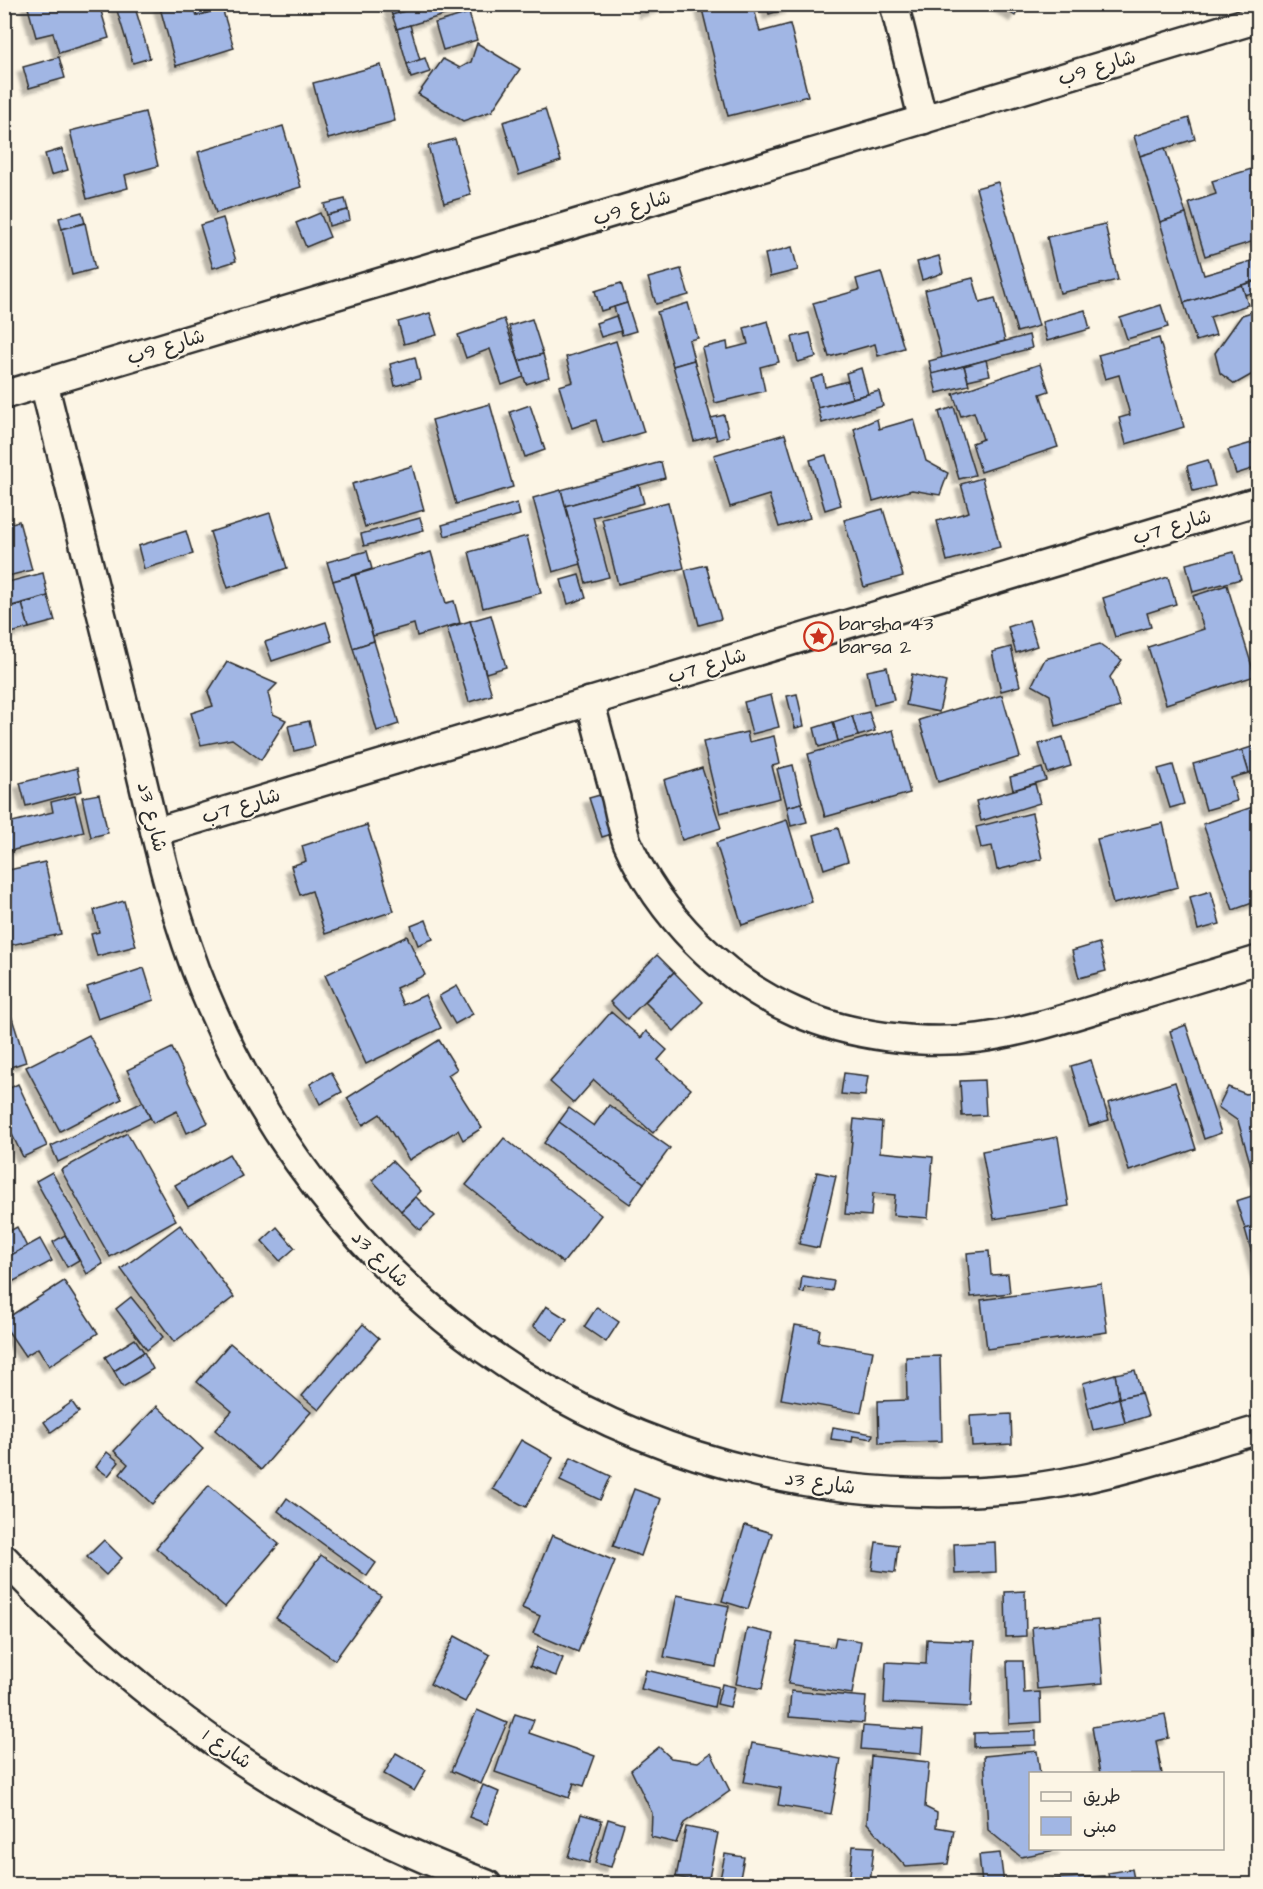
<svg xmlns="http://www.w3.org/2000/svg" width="1263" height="1889" viewBox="0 0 1263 1889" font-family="'Architects Daughter','Playpen Sans Arabic',sans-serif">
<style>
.building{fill:#a1b6e4;stroke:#2b2b2b;stroke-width:1.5;filter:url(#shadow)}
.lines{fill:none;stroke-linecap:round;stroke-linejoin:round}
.street-casing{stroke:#2b2b2b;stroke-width:32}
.street{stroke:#fcf5e5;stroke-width:27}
.labels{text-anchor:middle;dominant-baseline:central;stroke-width:4.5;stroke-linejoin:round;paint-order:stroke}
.street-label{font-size:20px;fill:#2b2b2b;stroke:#fcf5e5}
.poi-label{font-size:20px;fill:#2b2b2b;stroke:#fcf5e5;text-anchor:start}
</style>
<defs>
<filter id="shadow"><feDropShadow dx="-5.5" dy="5.5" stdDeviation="1.5" flood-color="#0004"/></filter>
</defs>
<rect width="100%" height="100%" fill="#fcf5e5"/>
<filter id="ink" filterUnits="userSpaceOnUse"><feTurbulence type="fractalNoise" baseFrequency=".0167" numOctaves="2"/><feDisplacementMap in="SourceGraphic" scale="12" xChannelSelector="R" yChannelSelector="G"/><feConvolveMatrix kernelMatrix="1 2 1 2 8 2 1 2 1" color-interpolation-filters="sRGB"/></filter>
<g filter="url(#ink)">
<g class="building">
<polygon points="27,4 99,4 109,38 59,53 53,33 36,37"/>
<polygon points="115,4 134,4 150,58 133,63"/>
<polygon points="159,4 194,4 197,16 222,8 234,48 176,66"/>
<polygon points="194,4 236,4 197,16"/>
<polygon points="389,4 409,4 410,10 392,15"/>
<polygon points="427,4 470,4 471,7 397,29 392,15"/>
<polygon points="643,4 671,4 645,12"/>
<polygon points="704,4 753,4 760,32 790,24 808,96 728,116 701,5"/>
<polygon points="766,4 788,4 789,8 769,14"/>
<polygon points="997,4 1021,4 1015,16"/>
<polygon points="469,13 477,40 443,50 435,23"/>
<polygon points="410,25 420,60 407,64 397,29"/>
<polygon points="477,43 520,69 492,111 463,121 418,94 443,59 460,68 471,62"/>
<polygon points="59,57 65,78 29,88 23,67"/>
<polygon points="425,58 430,72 411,78 407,64"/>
<polygon points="381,65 395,121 328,139 313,83"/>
<polygon points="545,109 561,161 519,175 503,122"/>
<polygon points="145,112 158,166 125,175 128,188 87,199 70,131"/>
<polygon points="1189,118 1195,139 1140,156 1134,136"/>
<polygon points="283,126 301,187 216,213 198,152"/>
<polygon points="455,139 471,195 444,203 428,146"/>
<polygon points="1165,148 1186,214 1160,222 1140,156"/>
<polygon points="62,149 68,170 51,175 45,154"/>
<polygon points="1258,167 1258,240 1205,256 1189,203 1216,194 1212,181"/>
<polygon points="998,182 1039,326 1017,332 976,188"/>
<polygon points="345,199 348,210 327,215 324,204"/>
<polygon points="348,210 350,220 329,226 327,215"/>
<polygon points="82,212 85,223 62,229 59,218"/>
<polygon points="320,213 330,237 306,247 296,223"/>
<polygon points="1186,214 1204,275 1258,259 1258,280 1184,303 1160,222"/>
<polygon points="223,218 236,261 213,268 200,225"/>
<polygon points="85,223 95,269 72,275 62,229"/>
<polygon points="1105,224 1118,280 1060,293 1047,237"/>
<polygon points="792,247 798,270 770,277 765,254"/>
<polygon points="939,256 943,273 922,280 917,262"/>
<polygon points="681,269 689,295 656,304 648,278"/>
<polygon points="881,272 904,348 878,356 875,344 829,357 813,303 859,290 856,279"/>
<polygon points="973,278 980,302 995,298 1005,341 942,358 925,290"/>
<polygon points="1257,281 1258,291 1245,295 1242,285"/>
<polygon points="621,283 627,303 601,311 595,291"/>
<polygon points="1242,285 1248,305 1210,317 1216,335 1196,341 1184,303"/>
<polygon points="627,303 636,331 622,335 614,307"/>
<polygon points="688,303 698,338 689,340 694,360 673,366 657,312"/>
<polygon points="1161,305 1168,327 1127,339 1120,318"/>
<polygon points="1085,310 1090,329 1047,341 1042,322"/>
<polygon points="1258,310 1258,371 1235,384 1220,373 1215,353 1242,315"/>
<polygon points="430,313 437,335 404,344 398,322"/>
<polygon points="616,316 621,331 601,337 596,323"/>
<polygon points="504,319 524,377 502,385 490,349 466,358 458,335"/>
<polygon points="532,319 543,354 519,361 509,326"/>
<polygon points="768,321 779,362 760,367 765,391 715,403 702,348 727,342 728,349 748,344 744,328"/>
<polygon points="810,333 816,357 798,362 792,337"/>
<polygon points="1029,335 1032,348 932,374 929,361"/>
<polygon points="1159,338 1184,427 1126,444 1119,418 1130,415 1119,375 1105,379 1098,355"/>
<polygon points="616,341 644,432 603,444 596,420 572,428 559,386 573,382 566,357"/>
<polygon points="543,354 549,377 526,384 519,361"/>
<polygon points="415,357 420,379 395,386 390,364"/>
<polygon points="694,360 716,435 694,441 673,366"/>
<polygon points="986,360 990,375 968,380 964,366"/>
<polygon points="1040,364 1049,391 1040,394 1058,447 981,472 972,443 983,439 974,412 961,416 953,394"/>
<polygon points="964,366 969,385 937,393 932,374"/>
<polygon points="861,368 868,394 852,398 846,373"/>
<polygon points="823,375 825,387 848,381 852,398 818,408 811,379"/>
<polygon points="879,391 883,406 822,423 818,408"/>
<polygon points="490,404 513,487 456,504 432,420"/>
<polygon points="530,405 545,450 525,457 510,412"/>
<polygon points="954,407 975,475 959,479 939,412"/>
<polygon points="724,415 729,436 717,440 711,418"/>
<polygon points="877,419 879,429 914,419 926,461 948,473 940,495 912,490 873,501 854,429"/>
<polygon points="785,434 810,518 779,527 769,495 730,507 714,455"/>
<polygon points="1255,442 1258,453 1258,467 1236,474 1228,450"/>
<polygon points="826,455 841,505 825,510 810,460"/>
<polygon points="1208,460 1215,486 1193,491 1187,466"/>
<polygon points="661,462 665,478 565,506 561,490"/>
<polygon points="412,466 424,510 365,527 352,484"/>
<polygon points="982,478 1000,547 947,561 937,521 969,512 961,484"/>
<polygon points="639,485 644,503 593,517 609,577 586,583 565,506"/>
<polygon points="561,490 581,564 553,572 533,498"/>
<polygon points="668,502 684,568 618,584 602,519"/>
<polygon points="517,503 520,515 445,536 442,525"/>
<polygon points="883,509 903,576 864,587 844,520"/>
<polygon points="270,513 287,568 228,588 210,532"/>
<polygon points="420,518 424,530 364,546 361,534"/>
<polygon points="19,521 32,570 4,577 4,525"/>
<polygon points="186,531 193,554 144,569 138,546"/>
<polygon points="527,536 541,593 483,608 469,552"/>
<polygon points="367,551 372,569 333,581 327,562"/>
<polygon points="431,552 446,603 454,601 460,623 417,636 414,624 373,636 355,575"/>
<polygon points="1234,552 1241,579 1193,592 1186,564"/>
<polygon points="706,565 721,619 699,625 685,570"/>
<polygon points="43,573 48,596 4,608 4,583"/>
<polygon points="355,575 374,641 353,648 333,581"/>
<polygon points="579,575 586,598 568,604 561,580"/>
<polygon points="1168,577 1176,604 1147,613 1151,627 1115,637 1103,598"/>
<polygon points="1227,585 1255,676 1166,704 1148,647 1204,629 1193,596"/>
<polygon points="48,596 55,621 29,628 22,604"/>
<polygon points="22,604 29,628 4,635 4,608"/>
<polygon points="491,615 506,667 486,673 470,621"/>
<polygon points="1029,620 1037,646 1016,653 1008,627"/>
<polygon points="470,621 492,695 469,702 447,628"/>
<polygon points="326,622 332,641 272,661 265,642"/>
<polygon points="374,641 399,724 377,731 353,648"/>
<polygon points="1100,644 1122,660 1110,677 1120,707 1056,726 1050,695 1032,685 1045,659"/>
<polygon points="1011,647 1020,686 1001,691 992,652"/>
<polygon points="227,662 277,684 268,693 273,714 286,720 261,760 232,739 201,745 191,713 213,706 208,692"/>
<polygon points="887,667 894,700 874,705 867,671"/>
<polygon points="912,674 946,682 939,712 906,705"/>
<polygon points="797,694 804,726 795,728 787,696"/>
<polygon points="771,695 779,727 752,734 744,702"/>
<polygon points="1002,695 1020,757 938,782 919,720"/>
<polygon points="869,712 875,731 858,736 852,716"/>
<polygon points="852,716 858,736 838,741 833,722"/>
<polygon points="309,721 315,746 294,751 288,726"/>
<polygon points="833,722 838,741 819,747 814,728"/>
<polygon points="893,730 910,793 825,817 808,754"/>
<polygon points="747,732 749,742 774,736 780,764 772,766 780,798 720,813 703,742"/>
<polygon points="1063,737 1071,766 1048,773 1039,744"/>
<polygon points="1258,745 1258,770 1249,773 1242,750"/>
<polygon points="1242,750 1249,773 1231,778 1237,801 1206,810 1193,764"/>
<polygon points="793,765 802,803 787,807 777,769"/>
<polygon points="1173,765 1184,804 1170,808 1158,769"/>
<polygon points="77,768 82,791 26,806 20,783"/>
<polygon points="702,768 721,828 682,840 664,780"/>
<polygon points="1042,768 1046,780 1013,790 1010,777"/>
<polygon points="1035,784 1040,803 981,821 976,801"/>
<polygon points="99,794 108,833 91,837 82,797"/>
<polygon points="600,795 612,834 602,837 589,798"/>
<polygon points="75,796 84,832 6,852 4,824 53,812 51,802"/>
<polygon points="802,803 807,822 791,826 787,807"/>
<polygon points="1258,805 1258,901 1233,910 1203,824"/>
<polygon points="1032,813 1042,859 997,870 992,846 981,848 976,827"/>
<polygon points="787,820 812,902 742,925 716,843"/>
<polygon points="1163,823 1178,887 1113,904 1097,839"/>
<polygon points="367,825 394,911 325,934 312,891 300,895 291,866 306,861 302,846"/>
<polygon points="838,828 848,861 824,869 814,835"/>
<polygon points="45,862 61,934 6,946 9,956 4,957 4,871"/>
<polygon points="1211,891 1220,924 1198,930 1190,897"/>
<polygon points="124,901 136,946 97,956 91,934 99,932 94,910"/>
<polygon points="426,920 433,939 418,945 411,926"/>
<polygon points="407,936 425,975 396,988 403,1005 425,995 441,1028 366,1064 325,975"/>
<polygon points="1099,943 1106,971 1079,978 1072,951"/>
<polygon points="657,955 674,972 627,1019 610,1002"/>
<polygon points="144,968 154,1000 98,1019 87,987"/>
<polygon points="674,972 703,1002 674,1031 645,1002"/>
<polygon points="457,986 473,1014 455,1024 439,996"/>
<polygon points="611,1012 641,1038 646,1031 667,1050 658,1060 691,1089 653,1133 594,1080 574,1103 550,1082"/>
<polygon points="11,1015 26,1062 4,1069 4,1017"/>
<polygon points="1186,1025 1221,1133 1204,1139 1170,1031"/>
<polygon points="89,1035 122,1099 60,1131 26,1067"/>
<polygon points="439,1040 457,1069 448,1075 482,1128 463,1140 458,1130 409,1160 380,1114 363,1125 347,1098"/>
<polygon points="172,1048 208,1123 187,1133 177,1111 153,1123 127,1070"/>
<polygon points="1091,1060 1109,1120 1089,1126 1071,1066"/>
<polygon points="331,1072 342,1092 320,1104 310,1084"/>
<polygon points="844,1073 868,1076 865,1096 841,1094"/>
<polygon points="984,1080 986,1115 962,1116 960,1081"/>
<polygon points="1175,1082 1196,1149 1129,1171 1108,1103"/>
<polygon points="18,1084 47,1146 23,1157 4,1118 4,1091"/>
<polygon points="1228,1087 1246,1094 1258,1090 1258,1179 1255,1180 1238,1121 1218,1107"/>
<polygon points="143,1102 150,1118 58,1162 51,1146"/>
<polygon points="609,1105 670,1148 644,1183 559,1122 569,1108 594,1126"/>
<polygon points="854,1119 882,1122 880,1152 933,1157 928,1218 893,1215 895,1195 873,1193 871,1216 845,1214"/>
<polygon points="559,1122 644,1183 630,1204 544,1143"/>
<polygon points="127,1133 176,1220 110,1257 61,1170"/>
<polygon points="1058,1137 1069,1206 994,1219 982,1151"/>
<polygon points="504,1138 601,1215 563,1263 466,1185"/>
<polygon points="229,1154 242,1176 188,1207 175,1185"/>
<polygon points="392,1161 421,1191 401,1211 372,1180"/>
<polygon points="52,1172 103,1264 87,1274 36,1181"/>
<polygon points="817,1172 836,1176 819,1248 799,1244"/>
<polygon points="1258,1194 1258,1225 1245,1229 1236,1201"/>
<polygon points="416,1197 435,1216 420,1230 401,1211"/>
<polygon points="180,1225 234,1297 174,1342 121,1269"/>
<polygon points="1258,1225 1258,1275 1245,1229"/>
<polygon points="17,1227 27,1247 4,1259 4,1234"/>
<polygon points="277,1227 295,1248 280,1261 262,1241"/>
<polygon points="65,1235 79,1260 67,1267 53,1242"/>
<polygon points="40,1239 52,1261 12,1282 4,1268 4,1259"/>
<polygon points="989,1251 991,1275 1008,1274 1010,1293 971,1297 967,1253"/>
<polygon points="802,1276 834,1281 832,1291 805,1287 804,1293 800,1292"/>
<polygon points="64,1281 98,1333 49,1366 38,1348 25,1356 4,1325 4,1320"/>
<polygon points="1101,1283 1107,1332 987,1349 981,1300"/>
<polygon points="131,1297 163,1337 147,1350 116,1309"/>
<polygon points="546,1306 567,1319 553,1340 533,1326"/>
<polygon points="597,1307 619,1322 606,1342 584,1327"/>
<polygon points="363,1324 379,1338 319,1410 302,1396"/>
<polygon points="795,1325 820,1329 818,1342 873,1351 861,1413 781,1399"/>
<polygon points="135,1339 144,1352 114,1371 105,1357"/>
<polygon points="230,1343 311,1412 261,1470 215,1430 232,1411 197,1382"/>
<polygon points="144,1352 153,1369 123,1387 114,1371"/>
<polygon points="940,1356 942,1441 879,1443 878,1401 907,1400 906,1357"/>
<polygon points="1135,1370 1141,1393 1119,1398 1115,1374"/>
<polygon points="1115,1374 1119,1398 1088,1408 1083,1383"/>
<polygon points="1141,1393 1148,1416 1125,1423 1119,1398"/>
<polygon points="1119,1398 1125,1423 1093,1430 1088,1408"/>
<polygon points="72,1402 79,1412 51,1432 44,1422"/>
<polygon points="157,1406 203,1449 152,1504 120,1474 128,1464 114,1451"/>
<polygon points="1011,1414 1012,1444 972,1446 970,1416"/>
<polygon points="833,1427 873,1434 872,1439 853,1436 852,1442 831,1439"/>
<polygon points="521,1440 553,1458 526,1507 493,1489"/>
<polygon points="107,1452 119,1462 108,1476 96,1467"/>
<polygon points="571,1457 611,1476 600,1500 560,1481"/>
<polygon points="209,1485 279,1544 225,1607 156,1548"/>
<polygon points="634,1489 661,1499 641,1556 613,1546"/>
<polygon points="287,1498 376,1563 367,1576 278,1511"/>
<polygon points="745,1525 772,1533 748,1609 722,1601"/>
<polygon points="552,1535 615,1561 578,1652 533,1633 540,1616 522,1608"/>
<polygon points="104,1540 122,1558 106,1575 87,1557"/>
<polygon points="876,1542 898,1545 895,1573 872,1570"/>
<polygon points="995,1542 996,1572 955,1574 954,1544"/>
<polygon points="321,1555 381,1596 335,1660 276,1618"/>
<polygon points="1025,1591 1026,1636 1006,1637 1005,1592"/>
<polygon points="677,1595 729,1606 716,1667 664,1657"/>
<polygon points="1098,1620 1103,1683 1037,1689 1032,1627"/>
<polygon points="747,1628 774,1634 762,1689 736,1684"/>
<polygon points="455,1636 490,1655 465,1702 430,1684"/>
<polygon points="836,1637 861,1641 852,1694 788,1684 796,1641 834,1647"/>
<polygon points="927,1639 974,1641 971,1707 884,1703 886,1662 926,1664"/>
<polygon points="538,1647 563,1658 556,1676 530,1666"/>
<polygon points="1007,1661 1023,1661 1024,1693 1040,1692 1041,1722 1009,1724"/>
<polygon points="646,1670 718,1687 714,1707 641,1689"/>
<polygon points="722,1684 735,1687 730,1707 717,1704"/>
<polygon points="791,1691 866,1697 864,1723 789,1717"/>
<polygon points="477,1710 507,1723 481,1784 451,1771"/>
<polygon points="515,1714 534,1720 529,1733 595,1756 584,1786 574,1783 569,1798 495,1772"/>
<polygon points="1165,1714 1169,1738 1156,1741 1162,1774 1100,1774 1092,1727"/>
<polygon points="863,1726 923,1730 921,1754 861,1749"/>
<polygon points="1036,1731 1036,1745 974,1747 974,1733"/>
<polygon points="752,1743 841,1759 831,1814 778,1805 781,1788 744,1782"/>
<polygon points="659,1747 671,1758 698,1762 711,1753 730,1791 684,1823 676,1843 651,1837 652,1813 631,1770"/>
<polygon points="1037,1751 1040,1774 1030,1774 1030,1848 1065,1848 1021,1857 988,1830 984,1756"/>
<polygon points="396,1753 426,1770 414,1791 384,1774"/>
<polygon points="871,1756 929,1762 925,1807 937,1813 936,1827 954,1830 948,1864 906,1867 867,1823"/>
<polygon points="483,1785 499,1792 487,1824 469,1817"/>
<polygon points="581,1814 602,1820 589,1863 568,1857"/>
<polygon points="608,1819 624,1824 611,1867 595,1863"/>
<polygon points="686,1827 718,1833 708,1883 676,1877"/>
<polygon points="853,1846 874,1847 870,1884 849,1884"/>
<polygon points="1000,1853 1004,1884 982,1884 979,1855"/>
<polygon points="725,1854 744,1857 739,1884 719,1884"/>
<polygon points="1132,1869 1135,1884 1110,1884 1108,1873"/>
<polygon points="1104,1876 1105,1884 1031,1884 1031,1880"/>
</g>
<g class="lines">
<defs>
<g id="street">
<polyline points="894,4 923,120"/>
<path d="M44 384C74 504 104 625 134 745 154 828 172 914 205 993 344 1326 656 1522 1018 1489 1100 1481 1179 1453 1258 1430"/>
<polyline points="4,395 1258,19"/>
<path d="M590 701C599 734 607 766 616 798 619 812 622 828 627 842 659 915 723 980 796 1012 849 1036 921 1045 979 1038 1023 1032 1064 1019 1106 1006 1157 991 1208 975 1258 960"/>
<polyline points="155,832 1258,501"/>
<path d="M4 1558C100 1661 216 1754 341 1819 388 1844 437 1865 487 1884"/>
</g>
</defs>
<use href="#street" class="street-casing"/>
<use href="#street" class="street"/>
</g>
</g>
<defs>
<symbol id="sight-ring" viewBox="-11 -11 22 22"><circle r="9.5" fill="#fcf5e5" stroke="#c8321e" stroke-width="1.5"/><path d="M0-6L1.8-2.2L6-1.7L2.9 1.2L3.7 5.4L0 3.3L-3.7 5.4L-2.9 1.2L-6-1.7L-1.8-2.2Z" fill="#c8321e"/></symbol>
</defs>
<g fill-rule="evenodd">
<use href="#sight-ring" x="802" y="620" width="33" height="33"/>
</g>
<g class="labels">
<g class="street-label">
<text transform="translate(1097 68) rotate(-17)">شارع 9ب</text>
<text transform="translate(632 208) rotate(-17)">شارع 9ب</text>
<text transform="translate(166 347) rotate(-17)">شارع 9ب</text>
<text transform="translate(1172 527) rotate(-17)">شارع 7ب</text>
<text transform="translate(707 666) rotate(-17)">شارع 7ب</text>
<text transform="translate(241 806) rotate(-17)">شارع 7ب</text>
<text transform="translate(152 817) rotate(76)">شارع 3د</text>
<text transform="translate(380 1259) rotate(45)">شارع 3د</text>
<text transform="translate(820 1483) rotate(8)">شارع 3د</text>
<text transform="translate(227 1749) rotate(35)">شارع 1</text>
</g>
<g class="poi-label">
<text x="839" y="624">barsha 43<tspan x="839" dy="23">barsa 2</tspan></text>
</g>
</g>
<rect width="1263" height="1889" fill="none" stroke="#fcf5e5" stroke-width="24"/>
<rect x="12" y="12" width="1239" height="1865" fill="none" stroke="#2b2b2b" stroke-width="2" filter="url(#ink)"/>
<rect x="1029" y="1772" width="195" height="78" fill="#fcf5e5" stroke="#a8a49b" stroke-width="1.5"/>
<rect x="1041" y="1792" width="30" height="9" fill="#fcf5e5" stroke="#a8a49b" stroke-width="1.5"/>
<text x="1083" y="1802" font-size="18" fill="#2b2b2b">طريق</text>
<rect x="1041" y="1817" width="30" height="18" fill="#a1b6e4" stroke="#a8a49b" stroke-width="1.5"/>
<text x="1083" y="1832" font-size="18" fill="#2b2b2b">مبنى</text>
</svg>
